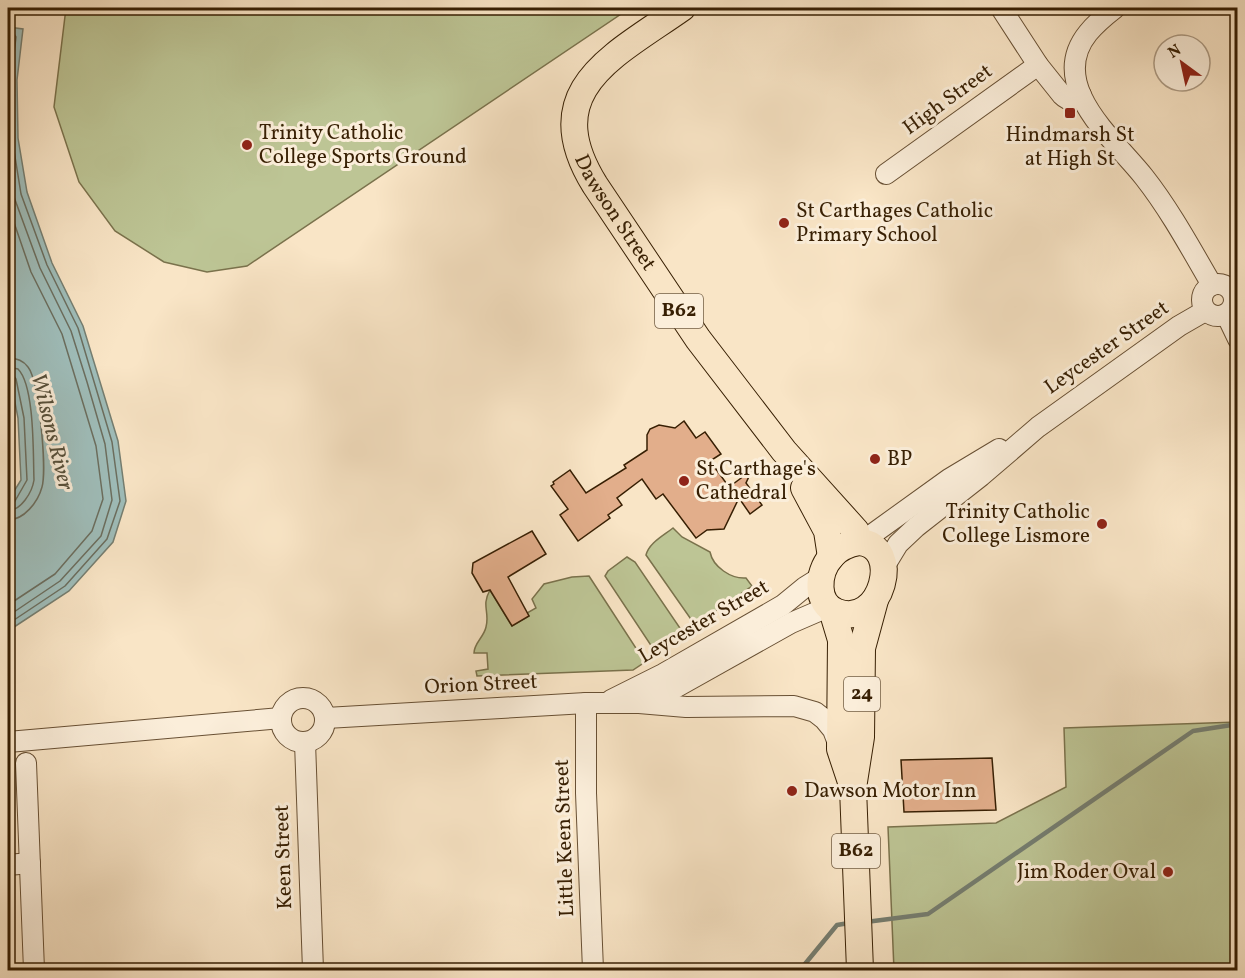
<svg xmlns="http://www.w3.org/2000/svg" width="1245" height="978" viewBox="0 0 1245 978" font-family="Vollkorn,serif">
<style>
.green{fill:#bdc595;stroke:#7a724c;stroke-width:1.5}
.water{fill:#9fbebb;stroke:#757e71;stroke-width:1.5}
.lines{fill:none;stroke-linecap:round;stroke-linejoin:round}
.shore{stroke:#6b6e5f;stroke-width:1.5}
.stream{stroke:#757e71;stroke-width:4.5}
.building{fill:#e2ae8b;stroke:#371f03;stroke-width:1.5}
.minor-casing{stroke:#685034;stroke-width:22}
.major-casing{stroke:#371f03;stroke-width:28}
.minor{stroke:#fbeeda;stroke-width:20}
.major{stroke:#f9e5c6;stroke-width:26}
.poi-dot{fill:#8f2418;stroke:#fbeeda;stroke-width:2}
.labels{text-anchor:middle;dominant-baseline:central;stroke-width:6;stroke-linejoin:round;paint-order:stroke}
.shield{fill:#fbeeda;stroke:#725d44;stroke-width:1.5}
.shield-label{font-size:20px;font-weight:bold;fill:#371f03}
.street-label{font-size:21px;fill:#371f03;stroke:#fbeeda}
.poi-label{font-size:21px;fill:#371f03;stroke:#fbeeda;text-anchor:start}
.water-label{font-size:22px;font-style:italic;fill:#564f3a;stroke:#fbeeda}
</style>
<rect width="100%" height="100%" fill="#f9e5c6"/>
<filter id="stains"><feTurbulence type="fractalNoise" baseFrequency=".00333" numOctaves="4"/><feColorMatrix values="0 0 0 0 .2 0 0 0 0 .09 0 0 0 0 .02 0 0 0 .5 -.17"/></filter>
<radialGradient id="worn" r=".72"><stop offset=".6" stop-color="#630" stop-opacity="0"/><stop offset="1" stop-color="#630" stop-opacity=".3"/></radialGradient>
<g class="green">
<polygon points="66,8 630,8 247,266 207,272 164,262 115,231 79,182 54,107"/>
<path d="M673 528 682 537 710 552C713 567 731 579 746 578L752 586 695 625 646 555C649 543 663 536 673 528Z"/>
<polygon points="627,557 635,562 684,634 656,653 605,576 608,571"/>
<path d="M589 576 645 662 633 670 477 676 476 671 488 669 487 653H474C474 643 484 637 486 627 490 612 481 606 490 590L512 626 529 616 527 613 536 608 532 599 544 584 572 577Z"/>
<polygon points="1237,722 1237,970 894,970 888,827 996,823 1066,787 1064,728"/>
</g>
<polygon class="water" points="8,27 23,29 17,80 18,138 27,192 52,263 83,326 118,441 126,501 113,542 69,591 8,631 8,501 21,480 18,418 8,367"/>
<g class="lines">
<g class="shore">
<polyline points="8,33 14,34 16,37 11,80 12,138 21,194 47,265 78,328 112,442 120,501 107,539 65,586 8,624"/>
<polyline points="8,157 14,197 40,268 71,331 87,382 105,444 112,500 101,536 60,581 8,616"/>
<polyline points="8,205 31,272 62,334 96,446 103,499 92,531 55,574 8,605"/>
<path d="M8 358C16 358 23 360 28 367 39 381 47 469 42 487 38 502 24 520 8 520"/>
<path d="M8 367 18 369C35 386 33 456 34 480 32 493 21 510 8 511"/>
<polyline points="8,374 13,375 16,379 24,418 27,480 15,501 8,504"/>
</g>
<g class="stream">
<polyline points="866,922 928,914 1193,731 1238,724"/>
<polyline points="800,970 837,925 849,923"/>
</g>
</g>
<g class="building">
<polygon points="684,421 696,438 705,432 721,454 710,461 729,487 752,470 746,483 762,505 750,514 739,498 724,529 707,530 696,538 663,494 656,499 642,479 617,498 622,505 608,515 610,518 578,541 560,515 568,509 551,486 554,484 553,482 570,470 586,493 626,468 624,465 647,450 647,435 650,429 659,425 675,428"/>
<polygon points="532,531 546,554 508,577 529,616 512,626 490,590 483,592 472,573 473,563"/>
<polygon points="992,758 996,810 904,812 901,760"/>
</g>
<g class="lines">
<defs>
<g id="minor">
<path d="M1001 8 1038 65 1062 95C1069 102 1073 100 1081 95"/>
<path d="M1115 8C1106 15 1096 23 1088 33 1046 85 1114 139 1144 177 1170 210 1191 249 1212 285"/>
<polyline points="886,174 1038,65"/>
<circle cx="1218" cy="300" r="16"/>
<polyline points="1226,314 1238,339"/>
<polyline points="866,542 874,533 949,479 999,449"/>
<polyline points="884,567 898,544 916,527 981,476 1038,427 1179,326 1205,311"/>
<circle cx="303" cy="720" r="22"/>
<polyline points="611,700 663,674 783,605 805,587 821,577"/>
<polyline points="641,702 675,688 791,623 828,607"/>
<polyline points="586,703 586,793 593,970"/>
<polyline points="326,718 586,703 639,703 686,707 794,706 815,712 824,719 833,730 839,746"/>
<polyline points="8,742 281,718"/>
<polyline points="305,742 313,970"/>
<polyline points="26,763 34,970"/>
<polyline points="8,865 30,863"/>
</g>
<g id="major">
<path id="s1" d="M682 8C614 56 536 90 595 185L698 339 784 451 856 531 859 542"/>
<polyline points="804,488 827,531 831,557"/>
<path d="M859 542C904 545 882 629 837 612 815 604 817 573 831 557 838 548 848 544 859 542Z"/>
<polyline points="832,610 841,640 840,749 852,785"/>
<polyline points="860,970 853,788 861,737 862,648 875,600"/>
</g>
</defs>
<use href="#minor" class="minor-casing"/>
<use href="#major" class="major-casing"/>
<use href="#minor" class="minor"/>
<use href="#major" class="major"/>
</g>
<g class="poi-dot">
<rect x="1064" y="107" width="12" height="12" rx="3"/>
<circle cx="247" cy="145" r="6"/>
<circle cx="784" cy="223" r="6"/>
<circle cx="875" cy="459" r="6"/>
<circle cx="684" cy="481" r="6"/>
<circle cx="1102" cy="524" r="6"/>
<circle cx="792" cy="791" r="6"/>
<circle cx="1168" cy="872" r="6"/>
</g>
<g class="labels">
<g class="shield">
<rect x="655" y="294" width="48" height="34" rx="4.5"/>
<rect x="844" y="677" width="36" height="34" rx="4.5"/>
<rect x="832" y="834" width="48" height="34" rx="4.5"/>
</g>
<g class="shield-label">
<text x="679" y="311">B62</text>
<text x="862" y="694">24</text>
<text x="856" y="851">B62</text>
</g>
<g class="street-label">
<text transform="translate(948 100) rotate(-36)">High Street</text>
<text stroke="none"><textPath href="#s1" startOffset="264">Dawson Street</textPath></text>
<text transform="translate(1107 348) rotate(-35)">Leycester Street</text>
<text transform="translate(704 622) rotate(-30)">Leycester Street</text>
<text transform="translate(481 685) rotate(-3)">Orion Street</text>
<text transform="translate(565 838) rotate(-92)">Little Keen Street</text>
<text transform="translate(284 857) rotate(-92)">Keen Street</text>
</g>
<g class="poi-label">
<text x="259" y="133">Trinity Catholic<tspan x="259" dy="24">College Sports Ground</tspan></text>
<text x="1070" y="135" text-anchor="middle">Hindmarsh St<tspan x="1070" dy="24">at High St</tspan></text>
<text x="796" y="211">St Carthages Catholic<tspan x="796" dy="24">Primary School</tspan></text>
<text x="887" y="459">BP</text>
<text x="696" y="469">St Carthage's<tspan x="696" dy="24">Cathedral</tspan></text>
<text x="1090" y="512" text-anchor="end">Trinity Catholic<tspan x="1090" dy="24">College Lismore</tspan></text>
<text x="804" y="791">Dawson Motor Inn</text>
<text x="1156" y="872" text-anchor="end">Jim Roder Oval</text>
</g>
<g class="water-label">
<text transform="translate(51 432) rotate(76)">Wilsons River</text>
</g>
</g>
<rect width="1245" height="978" fill="none" stroke="#f9e5c6" stroke-width="30"/>
<rect x="9" y="9" width="1227" height="960" fill="none" stroke="#371f03" stroke-width="3"/>
<rect x="15" y="15" width="1215" height="948" fill="none" stroke="#371f03" stroke-width="1.5"/>
<g transform="translate(1182 63) rotate(327)"><circle r="28" fill="#fbeeda" stroke="#ad9b84" stroke-width="1.5"/>
<path d="M0-4.5L10 22L0 15L-10 22Z" fill="#8f2418"/>
<text y="-9" font-size="16" font-weight="bold" text-anchor="middle" fill="#371f03">N</text>
</g>
<rect width="100%" height="100%" filter="url(#stains)"/>
<rect width="100%" height="100%" fill="url(#worn)"/>
</svg>
